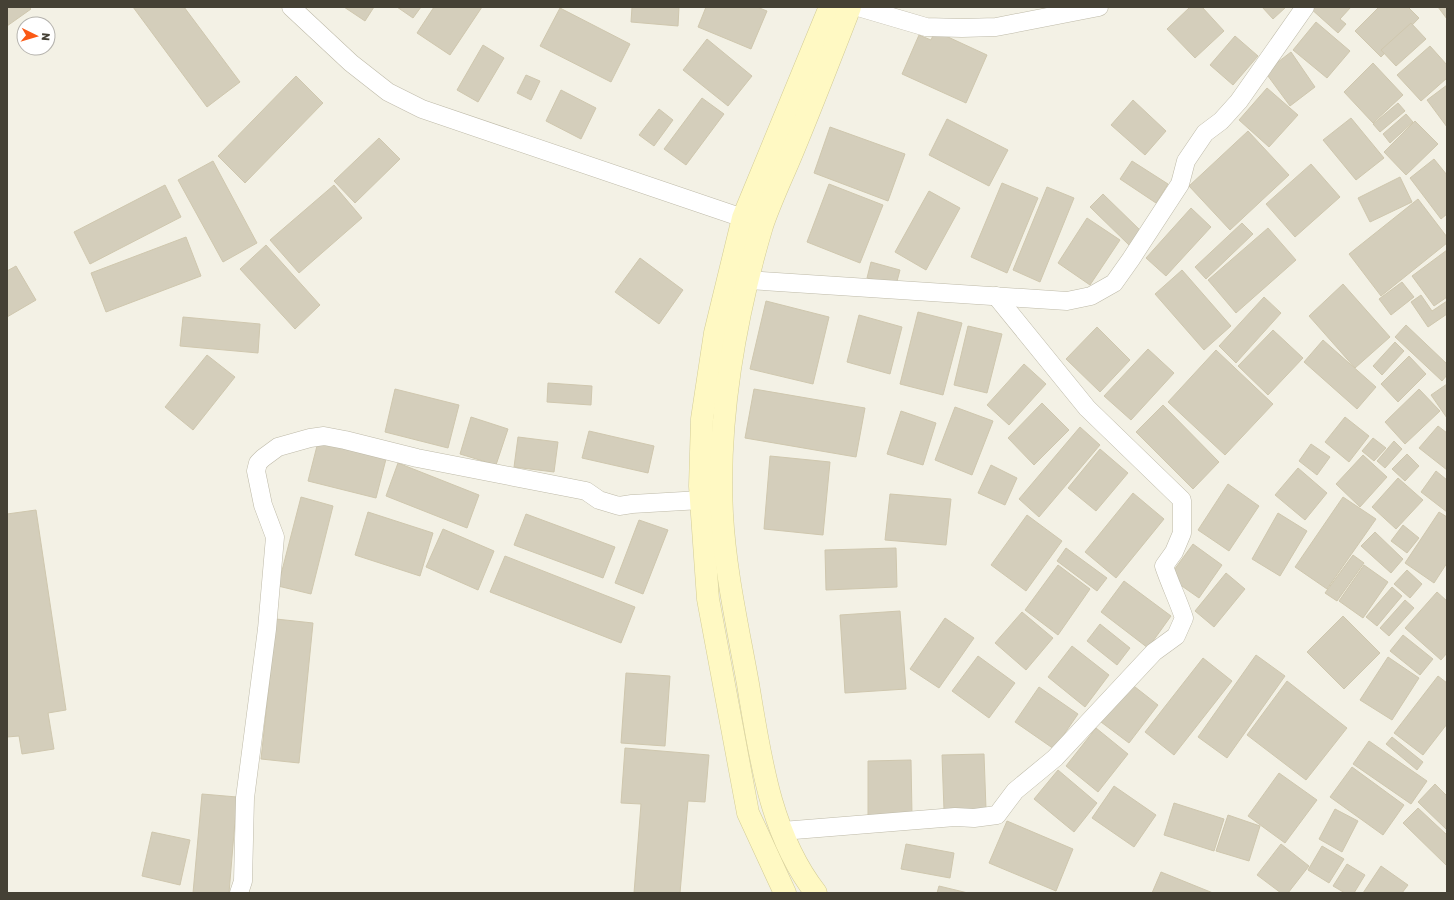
<svg xmlns="http://www.w3.org/2000/svg" width="1454" height="900" viewBox="0 0 1454 900" font-family="Rubik,sans-serif">
<style>
.building{fill:#d4cebb;stroke:#cfc7ae}
.lines{fill:none;stroke-linecap:round;stroke-linejoin:round}
.minor-casing{stroke:#bebaa8;stroke-width:19}
.secondary-casing{stroke:#d3cc95;stroke-width:23}
.minor{stroke:#fff;stroke-width:18}
.secondary{stroke:#fff9c3;stroke-width:22}
</style>
<rect width="100%" height="100%" fill="#f3f1e5"/>
<g class="building">
<polygon points="7,7 29,7 31,9 7,26"/>
<polygon points="133,7 184,7 240,82 207,107"/>
<polygon points="344,7 374,7 365,21"/>
<polygon points="397,7 421,7 413,18"/>
<polygon points="434,7 482,7 450,55 417,33"/>
<polygon points="632,7 679,7 678,26 631,22"/>
<polygon points="706,7 757,7 767,11 751,49 698,27"/>
<polygon points="1190,7 1202,7 1224,31 1195,58 1167,29"/>
<polygon points="1262,7 1286,7 1273,19"/>
<polygon points="1310,7 1351,7 1340,19 1346,24 1338,33 1310,8"/>
<polygon points="1379,7 1408,7 1419,18 1381,57 1355,31"/>
<polygon points="1438,7 1447,7 1447,19"/>
<polygon points="560,8 630,44 611,82 540,46"/>
<polygon points="1316,22 1350,51 1327,78 1293,50"/>
<polygon points="1411,23 1426,39 1396,66 1381,50"/>
<polygon points="935,31 987,55 966,103 902,74 919,35 931,40"/>
<polygon points="1235,36 1258,56 1233,85 1210,65"/>
<polygon points="707,39 752,76 728,106 683,70"/>
<polygon points="483,45 504,58 478,102 457,90"/>
<polygon points="1430,46 1447,65 1447,78 1421,101 1397,75"/>
<polygon points="1291,52 1315,87 1290,106 1265,72"/>
<polygon points="1373,63 1403,95 1373,123 1344,92"/>
<polygon points="526,75 540,81 531,100 517,93"/>
<polygon points="296,76 323,103 245,183 218,156"/>
<polygon points="1447,85 1447,127 1427,100"/>
<polygon points="1267,88 1298,115 1269,147 1239,120"/>
<polygon points="561,90 596,108 581,139 546,121"/>
<polygon points="702,98 724,114 686,165 664,149"/>
<polygon points="1133,100 1166,131 1145,155 1111,125"/>
<polygon points="1398,103 1405,111 1380,132 1373,124"/>
<polygon points="659,109 673,120 654,146 639,135"/>
<polygon points="1406,114 1413,122 1390,143 1383,134"/>
<polygon points="1351,118 1384,158 1356,180 1323,140"/>
<polygon points="947,119 1008,150 989,186 929,155"/>
<polygon points="1415,121 1438,144 1406,175 1384,152"/>
<polygon points="830,127 905,154 888,201 814,173"/>
<polygon points="1248,131 1289,175 1230,230 1189,186"/>
<polygon points="379,138 400,159 355,203 334,181"/>
<polygon points="1434,159 1447,175 1447,214 1441,219 1410,178"/>
<polygon points="213,161 257,243 223,262 178,180"/>
<polygon points="1132,161 1168,184 1156,203 1120,179"/>
<polygon points="1311,164 1340,197 1295,237 1266,204"/>
<polygon points="1400,177 1412,202 1370,222 1358,198"/>
<polygon points="1002,183 1038,198 1007,273 971,257"/>
<polygon points="829,184 883,205 860,263 807,242"/>
<polygon points="165,185 181,217 90,264 74,232"/>
<polygon points="334,185 362,218 299,273 270,240"/>
<polygon points="1047,187 1074,198 1040,282 1013,270"/>
<polygon points="929,191 960,208 926,270 895,252"/>
<polygon points="1103,194 1142,232 1129,245 1090,207"/>
<polygon points="1418,199 1447,237 1447,243 1381,296 1349,254"/>
<polygon points="1191,208 1211,227 1166,276 1146,258"/>
<polygon points="1087,218 1120,240 1090,285 1058,263"/>
<polygon points="1242,223 1253,234 1206,279 1195,267"/>
<polygon points="1268,228 1296,260 1236,313 1208,280"/>
<polygon points="186,237 201,276 106,312 91,273"/>
<polygon points="266,245 320,305 295,329 240,269"/>
<polygon points="1447,250 1447,297 1434,306 1412,276"/>
<polygon points="640,258 683,290 659,324 615,292"/>
<polygon points="871,262 900,270 896,285 867,278"/>
<polygon points="16,266 36,300 7,317 7,271"/>
<polygon points="1182,270 1231,326 1204,350 1155,294"/>
<polygon points="1402,282 1414,297 1391,315 1379,299"/>
<polygon points="1343,284 1390,337 1355,368 1309,316"/>
<polygon points="1421,295 1432,311 1447,301 1447,314 1428,327 1411,302"/>
<polygon points="1264,297 1281,313 1236,363 1219,346"/>
<polygon points="766,301 829,317 813,384 750,369"/>
<polygon points="918,312 962,323 943,395 900,384"/>
<polygon points="859,315 902,327 890,374 847,362"/>
<polygon points="183,317 260,324 258,353 180,346"/>
<polygon points="1406,325 1447,364 1447,375 1442,381 1395,337"/>
<polygon points="968,326 1002,334 987,393 954,385"/>
<polygon points="1097,327 1130,360 1100,392 1066,359"/>
<polygon points="1273,330 1303,358 1268,395 1238,366"/>
<polygon points="1323,340 1376,387 1357,409 1304,362"/>
<polygon points="1395,342 1404,351 1382,375 1373,366"/>
<polygon points="1148,349 1174,373 1131,420 1104,396"/>
<polygon points="1216,350 1273,404 1225,455 1168,402"/>
<polygon points="207,355 235,377 193,430 165,407"/>
<polygon points="1409,356 1426,374 1398,402 1381,384"/>
<polygon points="1024,364 1046,384 1009,425 987,405"/>
<polygon points="548,383 592,386 591,405 547,402"/>
<polygon points="1447,384 1447,418 1431,395"/>
<polygon points="395,389 459,405 448,448 385,432"/>
<polygon points="754,389 865,408 856,457 745,438"/>
<polygon points="1419,389 1440,411 1405,444 1385,422"/>
<polygon points="1042,403 1069,430 1034,465 1008,438"/>
<polygon points="1163,405 1219,462 1193,489 1136,432"/>
<polygon points="955,407 993,421 972,475 935,460"/>
<polygon points="901,411 936,423 923,465 887,454"/>
<polygon points="471,417 508,429 496,465 460,454"/>
<polygon points="1345,417 1369,436 1349,462 1325,442"/>
<polygon points="1438,426 1447,433 1447,470 1419,448"/>
<polygon points="1080,427 1100,445 1039,517 1019,499"/>
<polygon points="589,431 654,446 648,473 582,458"/>
<polygon points="518,437 558,442 554,472 514,467"/>
<polygon points="1373,438 1386,448 1374,461 1362,451"/>
<polygon points="1394,441 1402,449 1385,468 1377,461"/>
<polygon points="318,442 386,459 376,498 308,481"/>
<polygon points="1311,444 1330,457 1317,475 1299,461"/>
<polygon points="1100,449 1128,473 1096,511 1068,488"/>
<polygon points="1407,454 1419,466 1405,481 1392,469"/>
<polygon points="1363,455 1387,477 1360,507 1336,484"/>
<polygon points="770,456 830,462 823,535 764,529"/>
<polygon points="398,463 479,495 467,528 386,496"/>
<polygon points="991,465 1017,478 1005,505 978,493"/>
<polygon points="1298,468 1327,493 1305,520 1275,495"/>
<polygon points="1436,471 1447,480 1447,512 1421,492"/>
<polygon points="1398,478 1423,500 1396,529 1372,507"/>
<polygon points="1228,484 1259,506 1229,551 1198,530"/>
<polygon points="1133,493 1164,519 1116,578 1085,552"/>
<polygon points="890,494 951,499 946,545 885,540"/>
<polygon points="301,497 333,506 311,594 278,586"/>
<polygon points="1343,497 1376,519 1327,589 1295,567"/>
<polygon points="36,510 66,710 48,713 54,749 22,754 19,736 7,737 7,514"/>
<polygon points="368,512 433,533 420,576 355,555"/>
<polygon points="1439,512 1447,517 1447,563 1434,583 1405,563"/>
<polygon points="1278,513 1307,531 1280,576 1252,559"/>
<polygon points="526,514 615,547 603,578 514,545"/>
<polygon points="1027,515 1062,541 1026,591 991,565"/>
<polygon points="639,520 668,530 643,594 615,583"/>
<polygon points="1403,525 1419,538 1407,553 1391,541"/>
<polygon points="443,529 494,551 478,590 426,567"/>
<polygon points="1375,532 1403,559 1391,573 1361,546"/>
<polygon points="1193,544 1222,565 1199,598 1169,577"/>
<polygon points="896,548 897,587 826,590 825,550"/>
<polygon points="1066,548 1107,578 1097,591 1057,561"/>
<polygon points="1353,555 1364,563 1337,601 1325,593"/>
<polygon points="505,556 635,607 621,643 490,592"/>
<polygon points="1058,565 1090,589 1058,635 1025,610"/>
<polygon points="1364,565 1388,582 1363,618 1339,601"/>
<polygon points="1407,570 1422,584 1410,598 1394,584"/>
<polygon points="1226,573 1245,589 1214,627 1195,611"/>
<polygon points="1124,581 1171,616 1148,648 1101,612"/>
<polygon points="1392,587 1402,596 1377,626 1366,617"/>
<polygon points="1437,592 1447,601 1447,653 1441,660 1405,628"/>
<polygon points="1405,600 1414,608 1389,636 1380,628"/>
<polygon points="900,611 906,689 845,693 840,615"/>
<polygon points="1022,612 1053,638 1026,670 995,643"/>
<polygon points="1343,616 1380,653 1344,689 1307,652"/>
<polygon points="945,618 974,638 939,688 910,669"/>
<polygon points="276,619 313,623 299,763 261,759"/>
<polygon points="1100,624 1130,648 1117,665 1087,641"/>
<polygon points="1403,635 1433,659 1420,675 1390,651"/>
<polygon points="1072,646 1109,675 1085,707 1048,677"/>
<polygon points="1256,655 1285,676 1227,758 1198,737"/>
<polygon points="978,656 1015,683 989,718 952,691"/>
<polygon points="1388,657 1419,678 1392,720 1360,700"/>
<polygon points="1203,658 1232,681 1174,755 1145,732"/>
<polygon points="626,673 670,676 665,746 621,743"/>
<polygon points="1438,676 1447,683 1447,724 1423,755 1394,733"/>
<polygon points="1287,681 1347,728 1306,780 1247,735"/>
<polygon points="1130,683 1158,705 1129,743 1101,722"/>
<polygon points="1039,687 1078,714 1054,749 1015,722"/>
<polygon points="1096,728 1128,754 1098,792 1066,766"/>
<polygon points="1392,737 1423,762 1417,770 1386,744"/>
<polygon points="1369,741 1427,781 1411,804 1353,764"/>
<polygon points="625,748 709,755 705,802 688,801 680,893 634,893 641,804 621,803"/>
<polygon points="984,754 986,809 944,810 942,755"/>
<polygon points="911,760 912,815 868,816 868,761"/>
<polygon points="1352,767 1404,805 1383,835 1330,797"/>
<polygon points="1058,770 1097,803 1074,832 1034,799"/>
<polygon points="1279,773 1317,800 1285,843 1248,816"/>
<polygon points="1435,784 1447,796 1447,830 1418,802"/>
<polygon points="1114,786 1156,815 1134,847 1092,818"/>
<polygon points="202,794 237,797 229,893 193,893"/>
<polygon points="1174,803 1224,819 1214,851 1164,835"/>
<polygon points="1418,808 1447,835 1447,866 1403,823"/>
<polygon points="1335,809 1358,821 1342,852 1319,839"/>
<polygon points="1228,815 1260,826 1249,861 1216,851"/>
<polygon points="1007,821 1073,849 1056,891 989,863"/>
<polygon points="152,832 190,840 180,885 142,876"/>
<polygon points="906,844 954,853 950,878 901,869"/>
<polygon points="1281,844 1309,866 1288,893 1281,893 1257,875"/>
<polygon points="1322,846 1344,859 1329,883 1308,870"/>
<polygon points="1347,864 1365,875 1354,893 1345,893 1333,886"/>
<polygon points="1381,866 1408,885 1402,893 1363,893"/>
<polygon points="1161,872 1213,893 1152,893"/>
<polygon points="939,886 968,893 937,893"/>
</g>
<g class="lines">
<defs>
<g id="minor">
<polyline points="291,7 351,63 388,92 422,109 743,218"/>
<polyline points="858,7 926,27 962,28 996,27 1099,7"/>
<polyline points="748,280 1067,301 1091,296 1114,283 1131,259 1180,184 1186,161 1205,133 1221,121 1239,101 1305,7"/>
<path d="M782 831 955 817 974 818 997 815 1015 791 1055 758 1154 652 1176 636 1184 618C1178 600 1170 584 1164 566L1174 552 1182 533V500L1087 408 996 296"/>
<polyline points="239,893 243,881 245,798 267,629 275,537 263,505 256,471 258,463 263,458 278,447 310,438 324,436 345,440 417,458 586,491 599,500 619,506 632,504 701,500"/>
</g>
<g id="secondary">
<polyline points="785,893 748,813 708,599 700,486 702,419 715,333 743,218 830,7"/>
<path d="M816 893C770 834 760 756 748 684 738 628 725 571 722 514 717 420 735 317 762 226 770 202 782 177 792 153 812 105 831 56 850 7"/>
</g>
</defs>
<use href="#minor" class="minor-casing"/>
<use href="#secondary" class="secondary-casing"/>
<use href="#minor" class="minor"/>
<use href="#secondary" class="secondary"/>
</g>
<rect width="1454" height="900" fill="none" stroke="#454135" stroke-width="16"/>
<g transform="translate(36 36) rotate(95)"><circle r="19" fill="#ffffff" stroke="#b5b3ae"/>
<path d="M0-3L7 15L0 10L-7 15Z" fill="#fb5914"/>
<text y="-6" font-size="11" font-weight="bold" text-anchor="middle" fill="#454135">N</text>
</g>
</svg>
